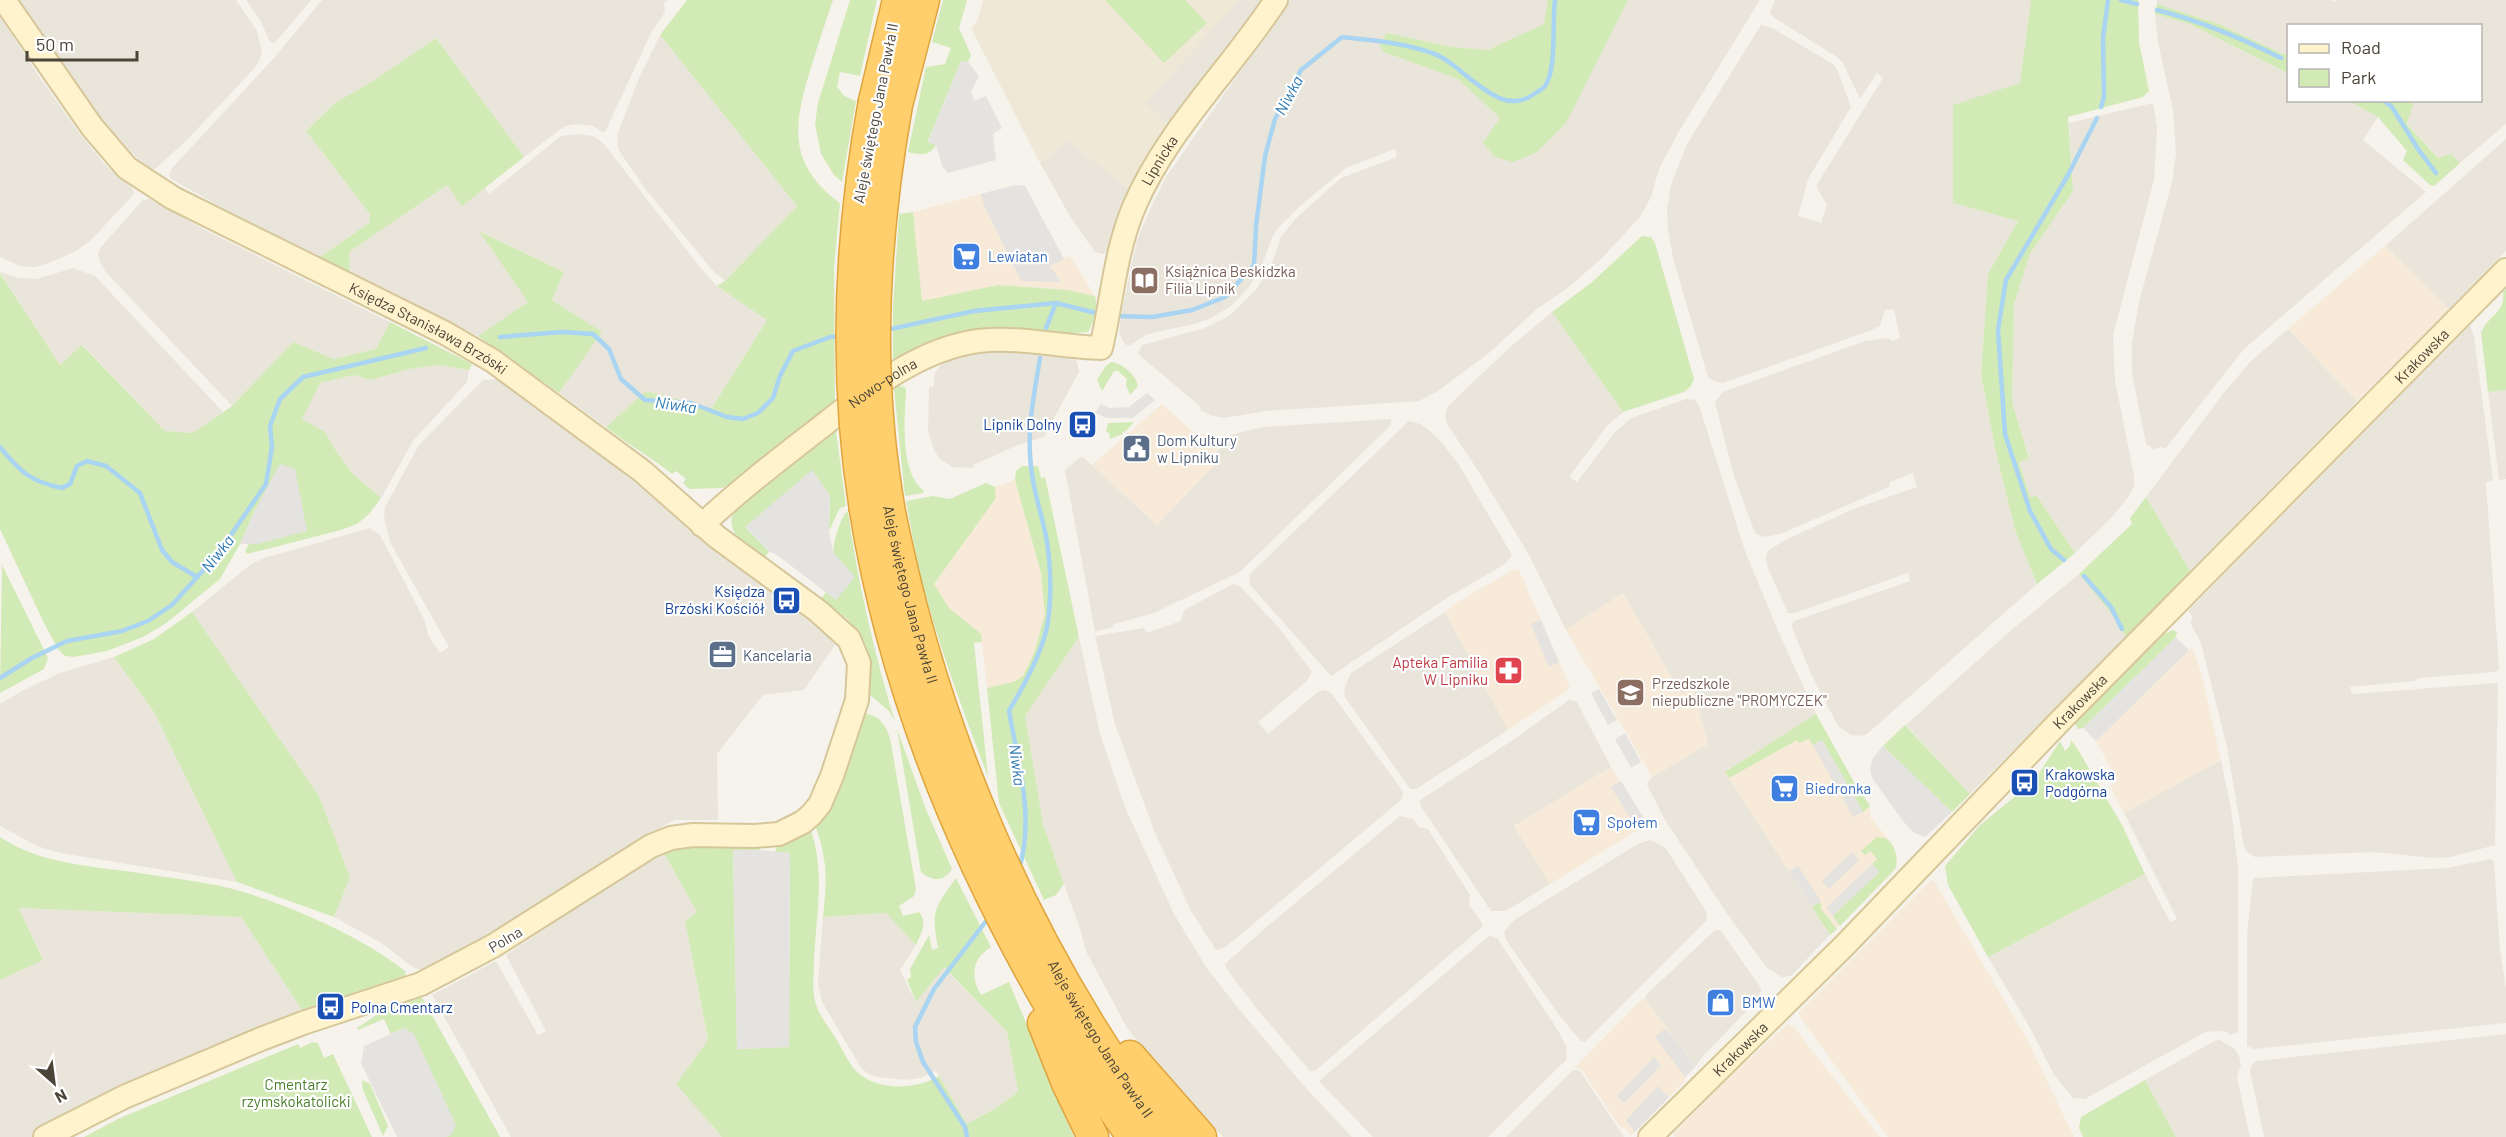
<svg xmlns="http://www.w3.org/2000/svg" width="2506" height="1137" viewBox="0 0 2506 1137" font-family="Barlow,sans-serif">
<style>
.residential{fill:#eae5da}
.commercial{fill:#f7ead8}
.education{fill:#efe8d6}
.green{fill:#d2eab5}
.parking{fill:#e5e3e0}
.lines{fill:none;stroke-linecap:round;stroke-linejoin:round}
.stream{stroke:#a9d4f2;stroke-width:4.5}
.secondary-casing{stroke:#d6c79b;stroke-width:26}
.highway-casing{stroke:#e0a43c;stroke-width:33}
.secondary{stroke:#fff3cd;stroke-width:22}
.highway{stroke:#ffcf6e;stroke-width:30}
.highway-bridge-casing{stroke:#e0a43c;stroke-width:33;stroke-linecap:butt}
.highway-bridge{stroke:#ffcf6e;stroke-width:30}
.labels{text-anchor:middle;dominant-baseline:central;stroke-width:4.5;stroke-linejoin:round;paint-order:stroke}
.street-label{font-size:15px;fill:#4b4439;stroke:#fff}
.shop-label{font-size:15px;fill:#366cbe;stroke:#fff;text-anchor:start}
.education-label{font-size:15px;fill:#785e54;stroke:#fff;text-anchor:start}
.transit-label{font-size:15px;fill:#164399;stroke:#fff;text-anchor:end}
.service-label{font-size:15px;fill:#4e5e75;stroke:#fff;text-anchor:start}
.health-label{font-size:15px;fill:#be3a42;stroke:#fff;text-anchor:end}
.park-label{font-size:15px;fill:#4a7f2a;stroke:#fff}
.water-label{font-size:16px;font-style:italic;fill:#2e7ab2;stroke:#fff}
</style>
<rect width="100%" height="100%" fill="#f6f3ec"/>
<g class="residential">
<polygon points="19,0 236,0 257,31 262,53 258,63 249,74 187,140 154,170 140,161 108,128 46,43"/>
<polygon points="246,0 311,0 275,43 270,42 260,20"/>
<polygon points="322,0 668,0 664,4 665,12 652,31 605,132 602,132 593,126 578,124 565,126 524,157 436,38 373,81 335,103 306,131 370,214 369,223 320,257 223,208 171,179 169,175 172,168 274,58"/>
<polygon points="1239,0 1262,0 1169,125 1144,103"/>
<polygon points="1290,0 1548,0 1545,24 1488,50 1452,47 1387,33 1384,52 1458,79 1500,118 1597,59 1628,0 1760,0 1678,133 1659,169 1651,197 1640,217 1602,258 1569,287 1537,309 1489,353 1438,391 1419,401 1266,411 1224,418 1212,416 1200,410 1201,407 1138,354 1142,345 1205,328 1229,316 1256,290 1272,263 1281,237 1295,219 1341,178 1397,157 1395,149 1346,168 1299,207 1280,226 1273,236 1260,270 1249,287 1232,305 1212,318 1194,324 1148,334 1130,345 1126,345 1122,340 1119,332 1122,310 1137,240 1151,207 1166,177"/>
<polygon points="1775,0 2031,0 2020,84 1953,203 2018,221 1988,274 1981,374 1995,448 2015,530 2037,584 1867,734 1861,736 1851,735 1838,726 1811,674 1791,625 1794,621 1910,581 1908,573 1795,613 1788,613 1767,566 1766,557 1768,551 1785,540 1856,508 1917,487 1913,473 1890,482 1889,487 1780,534 1764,537 1755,533 1734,476 1715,402 1723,392 1865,341 1888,338 1893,341 1900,338 1894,309 1885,310 1880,326 1869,331 1723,383 1712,380 1708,377 1673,258 1668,229 1667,209 1671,184 1687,144 1761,25 1772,28 1833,64 1837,69 1851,107 1808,179 1798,216 1821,223 1827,205 1816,186 1883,78 1877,73 1860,99 1843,63 1837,57 1773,17 1770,13"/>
<polygon points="2157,0 2331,0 2334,2 2336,0 2506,0 2506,124 2460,163 2451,154 2439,158 2407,123 2414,101 2480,100 2480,26 2288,26 2288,51 2285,55 2219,24 2157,4"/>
<polygon points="2155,14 2189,24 2288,73 2288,100 2349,101 2378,117 2363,140 2426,192 2244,349 2169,444 2165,449 2162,447 2153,449 2146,444 2132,374 2132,343 2139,302 2172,182 2176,154 2173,110 2158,42"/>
<polygon points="0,17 38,75 79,133 105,165 133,189 134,194 91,240 76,251 49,263 35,267 20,266 0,257"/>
<polygon points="660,35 797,206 725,281 713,271 643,186 618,149 617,135 639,78"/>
<polygon points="2153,103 2157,127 2154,180 2113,335 2115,380 2134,476 2134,486 2129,496 2112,517 2075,553 2037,496 2030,498 2019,461 2029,457 2012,402 2014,304 2030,254 2073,191 2069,123"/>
<polygon points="578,134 593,136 603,143 703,271 717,286 767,320 712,408 647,391 606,427 559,393 601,332 552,300 564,272 480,231 529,302 478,336 350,272 349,252 447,185 462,205 484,187 489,194 561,136"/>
<polygon points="2506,139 2506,251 2449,309 2385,246"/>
<polygon points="1068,140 1129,189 1119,213 1108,250 1104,254 1095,252 1071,218 1040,163"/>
<polygon points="149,199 211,233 390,322 376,349 332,359 293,342 232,406 105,271 100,262 98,254 100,248 143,200"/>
<polygon points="73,268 95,276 223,412 193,433 165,431 83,345 60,365 0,272 19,278 37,279"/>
<polygon points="1552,312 1623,412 1607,426 1569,477 1577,482 1615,432 1631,418 1686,399 1695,400 1699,405 1745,551 1778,631 1816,714 1725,772 1830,935 1791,976 1782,977 1767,968 1726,912 1665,820 1647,785 1652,777 1708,744 1692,689 1682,695 1623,593 1566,630 1529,555 1479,472 1447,424 1445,414 1448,406 1509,348"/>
<polygon points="2470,325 2474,336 2493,480 2486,482 2499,669 2495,672 2418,678 2415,681 2350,687 2352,694 2498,683 2495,845 2451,857 2434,858 2374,852 2255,857 2247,852 2244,847 2227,747 2201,643 2190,622 2193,619 2189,611 2191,608"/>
<polygon points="2288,329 2357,401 2190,571 2146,497 2222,395 2251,361"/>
<polygon points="1007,351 1067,356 1077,361 1079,372 1044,437 1018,445 973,465 974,468 952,467 939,458 934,450 928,431 929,387 933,387 935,373 942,363 948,360 970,354"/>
<polygon points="438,365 469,370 467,382 413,441 381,498 353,474 336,451 325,432 301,419 320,383 354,375 370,380 410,369"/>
<polygon points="497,379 616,467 716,550 823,630 835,645 804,690 763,695 717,754 718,820 674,820 608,858 503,930 423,971 411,966 383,944 334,917 350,877 319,796 192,612 251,564 264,558 370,528 380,535 425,621 428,635 440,653 449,647 391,544 384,519 385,507 419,445 483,380"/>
<polygon points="2506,390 2506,479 2499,480 2488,392"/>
<polygon points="1391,419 1391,425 1240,572 1154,613 1114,624 1113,627 1095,632 1065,470 1082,456 1157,525 1230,435 1263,427"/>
<polygon points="1409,421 1420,424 1430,431 1443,444 1459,465 1512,555 1505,564 1450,596 1331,676 1250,585 1249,575"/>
<polygon points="2079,574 2111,613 2126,637 1970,794 1906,725 2009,632"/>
<polygon points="1233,584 1241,587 1280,629 1312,672 1307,681 1258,722 1268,734 1318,692 1325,690 1331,693 1399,786 1403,792 1402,799 1245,931 1224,948 1216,950 1191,911 1155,833 1115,724 1095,636 1144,628 1147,633 1181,621 1184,610"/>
<polygon points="1445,612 1508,730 1416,789 1410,789 1345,697 1344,689 1351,673"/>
<polygon points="1079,637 1100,734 1125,807 1174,914 1206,967 1238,1008 1306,1088 1352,1137 1223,1137 1167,1078 1127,1028 1086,951 1081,932 1043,824 1025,716"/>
<polygon points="114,657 154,712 237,882 60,853 37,846 0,826 0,704 22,691 60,673"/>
<polygon points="1569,700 1577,702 1611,767 1514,826 1550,884 1506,911 1491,911 1420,805 1420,800 1513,740"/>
<polygon points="2221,760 2231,808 2238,868 2238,1032 2231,1035 2224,1031 2205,1032 2085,1099 2073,1098 2054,1075 2029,1026 1988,957 2145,874 2170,922 2177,919 2124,813"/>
<polygon points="1400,816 1413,819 1419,827 1428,829 1470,895 1469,905 1482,923 1482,927 1315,1071 1310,1071 1257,1009 1226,968 1225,964 1264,929"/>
<polygon points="1650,840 1665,847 1706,911 1707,920 1585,1042 1581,1041 1559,1015 1506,940 1504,932 1514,920 1638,844"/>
<polygon points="662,850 697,912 685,921 708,1041 711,1125 722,1137 511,1137 432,995 496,961 538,1035 546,1031 506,955"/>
<polygon points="2491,859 2494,862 2500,950 2506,988 2506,1023 2254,1049 2247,1046 2247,935 2253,878 2447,868"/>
<polygon points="19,908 241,917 304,1013 71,1116 32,1137 0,1137 0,980 43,959"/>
<polygon points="886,913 916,945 900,970 915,1001 943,967 1007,1032 1018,1092 996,1108 967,1124 936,1071 920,1078 906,1080 876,1077 867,1073 860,1066 822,1002 818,983 823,917"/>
<polygon points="1715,930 1720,930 1761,988 1761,991 1755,1002 1704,1055 1696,1066 1645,999 1646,995"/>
<polygon points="1490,935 1497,938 1559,1032 1567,1048 1566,1060 1488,1137 1373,1137 1319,1081"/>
<polygon points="2506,1034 2506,1137 2264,1137 2250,1071 2252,1065 2257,1061"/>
<polygon points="2218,1039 2234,1048 2239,1056 2241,1065 2237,1077 2250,1137 2176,1137 2145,1080"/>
<polygon points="1573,1070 1580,1071 1624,1137 1506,1137"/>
</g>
<g class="commercial">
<polygon points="1010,186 1025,186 1064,259 1070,256 1095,296 1068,290 998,285 922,301 913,212"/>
<polygon points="2385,246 2449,309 2357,401 2288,329"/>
<polygon points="1162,404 1194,433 1218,436 1230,435 1215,450 1220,460 1157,525 1092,465"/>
<polygon points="1015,480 1041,573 1045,614 1034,653 1023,676 1013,682 987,688 981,634 949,608 934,584 996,498 995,487"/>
<polygon points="1515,569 1519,570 1570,687 1567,691 1508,730 1445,612 1459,601"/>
<polygon points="1623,593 1681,694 1693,688 1708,744 1652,777 1566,630"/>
<polygon points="2192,647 2201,673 2221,760 2124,813 2110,786 2118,781 2096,741"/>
<polygon points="1816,714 1855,784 1870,806 1870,817 1891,842 1897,863 1891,874 1830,935 1725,772"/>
<polygon points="1611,767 1645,820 1641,828 1550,884 1514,826"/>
<polygon points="1931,880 1936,884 2027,1039 2074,1137 1888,1137 1799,1016 1799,1012"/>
<polygon points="1645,999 1696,1066 1684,1079 1684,1082 1631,1136 1624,1127 1621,1128 1581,1069 1574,1068 1641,1000"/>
<polygon points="1788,1024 1793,1026 1880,1137 1676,1137 1673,1134 1727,1078"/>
</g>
<polygon class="education" points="983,0 1239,0 1145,103 1169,125 1129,189 1068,140 1040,163 973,32 972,28 978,20"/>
<g class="green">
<path d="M687 0H833C825 24 817 47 810 71 793 126 788 165 840 203L834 268 835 407 729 487 727 485 723 488 689 489 683 483 686 479 676 471 672 474C651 457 627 444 606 427L646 391 712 408 767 320 717 286 725 281 797 206 660 35Z"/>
<polygon points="850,0 877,0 860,76 840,72 837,87 844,96 856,101 842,182 834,175 821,154 815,124 818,103"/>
<path d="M943 0H967L959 28 971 55 968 62 961 61 928 141 936 145C929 157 920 155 908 152L926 67 945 64 951 48 932 42Z"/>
<polygon points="1105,0 1185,0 1207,23 1164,63"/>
<polygon points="1548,0 1628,0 1566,123 1536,153 1513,162 1495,157 1483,143 1500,118 1458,79 1384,52 1380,45 1387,33 1452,47 1488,50 1544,24"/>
<polygon points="2031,0 2138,0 2139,42 2149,91 2143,97 2068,117 2073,191 2030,254 2014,304 2012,402 2029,458 2019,462 2030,497 2037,496 2075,553 2037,584 2015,530 1995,448 1981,374 1988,274 2018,221 1953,203 1953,105 2020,83"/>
<polygon points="2157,4 2219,24 2285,55 2288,51 2288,73 2189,24 2155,14"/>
<polygon points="436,38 524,157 462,206 447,185 349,252 350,272 320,257 369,223 370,214 306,131 335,103 373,81"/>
<polygon points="2349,101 2414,101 2407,124 2438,158 2451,154 2460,163 2434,186 2430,185 2403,160 2407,151 2378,117"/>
<path d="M913 212 922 301 998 285 1068 290 1095 296C1098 308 1094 322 1088 332L1074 333V337L893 365V308L899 214Z"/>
<polygon points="479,231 564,272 552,300 602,332 559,393 478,336 528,302"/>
<polygon points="1642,236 1651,237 1655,243 1694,379 1691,386 1684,392 1623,412 1552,312 1591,283"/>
<polygon points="0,273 60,365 82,345 165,431 193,433 232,406 293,342 333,359 376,349 390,322 472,364 469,370 438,365 410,369 370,380 354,375 320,383 302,419 325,432 336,451 353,474 381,498 369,514 357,524 341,530 247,554 245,551 249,544 257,544 256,508 240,544 220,579 165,624 143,637 107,651 74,657 65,656 58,649 43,621 0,529"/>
<path d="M2506 289V390L2488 392 2481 333C2486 317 2506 313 2503 292Z"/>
<path d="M1111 362C1122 363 1136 375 1138 386L1130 395 1126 385 1127 379 1118 371H1114L1102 391 1097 380 1105 367Z"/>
<path d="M898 386 905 387 906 390C905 417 899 472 924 491L923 493 905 496 894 388Z"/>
<polygon points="1134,422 1126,431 1122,432 1123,434 1110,439 1109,433 1106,432 1108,423"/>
<path d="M836 431 846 506 840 508 829 531 830 496 746 528 769 551 765 558C748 546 722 533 735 510Z"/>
<polygon points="1022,466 1038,466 1041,478 1045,477 1079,637 1025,716 1043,824 1064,884 1056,895 1044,900 999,803 987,688 1013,682 1023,676 1034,653 1045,614 1041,573 1015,480 1016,471"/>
<path d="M986 483 995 487 996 498 934 584 949 608 981 634 982 642 974 643 988 777C963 710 937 643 920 573 914 549 911 525 906 501L933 496 950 499Z"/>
<polygon points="2146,497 2190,571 2126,637 2111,613 2079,574 2132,524 2130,518"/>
<path d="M848 512C858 584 874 652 895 722L889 711 869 694C869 665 876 646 849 626V620L821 599 826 592 836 600C833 564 828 546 845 513Z"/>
<polygon points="2,565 48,658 44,669 0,693"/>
<polygon points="192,612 319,796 350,877 334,917 237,882 154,712 114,657 154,639"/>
<polygon points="2173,630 2177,632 2176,637 2083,728 2078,729 2075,723 2164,634"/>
<path d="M865 714C880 715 886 726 890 738L916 889 914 896 899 906 903 916 919 912C928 922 921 934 916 945L886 913 823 917C827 881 828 861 815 825L861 716Z"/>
<polygon points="1816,714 1855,784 1870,806 1863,812 1822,740 1813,745 1809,739 1799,743 1797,740 1729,778 1725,772"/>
<polygon points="1905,725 1970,794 1952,812 1883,746"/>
<path d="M897 729 925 807 952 869C944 882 932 882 921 872Z"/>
<polygon points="2071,740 2077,748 2122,825 2145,874 1988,957 1948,885 1945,866 1980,825 2034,781 2060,741 2065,751 2070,746"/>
<path d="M810 828C826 872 816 915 814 960 814 973 812 987 815 1001 818 1014 828 1026 835 1037 842 1048 848 1063 857 1072 878 1091 916 1090 939 1076L967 1124 996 1108 1018 1092 1007 1032 944 967 916 1002 907 980 911 977 910 969 929 935 932 950 938 948C931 910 934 909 956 878L991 947C972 959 970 976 981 995L1009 982 1074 1137H722L676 1084 708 1040 685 921 697 912 662 850 674 846 759 845 760 850 733 851 737 1049 789 1047 790 853 775 852 778 842Z"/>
<path d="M0 837C40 864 92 866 139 873 169 878 200 881 229 888 285 903 360 935 405 971L406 978 304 1013 241 917 19 908 43 960 0 980Z"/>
<path d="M1877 837C1893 836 1899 855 1896 868L1840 926 1833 916 1879 872 1872 864 1877 859 1870 851 1865 855 1861 851Z"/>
<polygon points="1819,902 1822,906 1820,908 1837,929 1830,935 1812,907"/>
<polygon points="419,996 423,999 500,1137 446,1137 452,1134 404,1028 391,1034 384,1019 358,1030 357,1028 384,1010"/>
<polygon points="313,1042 318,1043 324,1058 333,1054 372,1137 84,1137 120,1118 298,1044 300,1048"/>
<polygon points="362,1080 370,1084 388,1126 383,1136 363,1090"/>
<polygon points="2145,1080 2176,1137 2083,1137 2079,1128 2081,1117"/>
</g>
<g class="parking">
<polygon points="961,61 968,62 979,76 971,92 974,101 986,96 1002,128 993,134 996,160 948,173 942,166 936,145 928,142"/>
<polygon points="1016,185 1025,186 1064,259 1050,266 1061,282 1021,281 984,205 981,194"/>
<polygon points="1147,393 1155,400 1133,418 1107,418 1095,413 1101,404 1110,408 1129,407"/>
<polygon points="280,464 295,469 307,531 257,544 240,544 256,508"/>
<polygon points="812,470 830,496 829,531 833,552 855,577 836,600 777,555 769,551 745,527"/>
<polygon points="1541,620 1559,662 1549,667 1531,624"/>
<polygon points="2176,637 2189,650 2096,741 2083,728"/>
<polygon points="1599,689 1617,720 1608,725 1591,693"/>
<polygon points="1625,733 1641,762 1631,768 1615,739"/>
<polygon points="1822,740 1863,812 1853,817 1813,745"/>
<polygon points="1883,746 1952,812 1925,837 1914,833 1903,821 1872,778 1870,767 1873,758"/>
<polygon points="1621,781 1645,820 1635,826 1611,787"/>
<polygon points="733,850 760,850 790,853 789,1047 737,1049"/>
<polygon points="1852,852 1859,860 1829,889 1822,881"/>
<polygon points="1872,864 1879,872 1833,916 1826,908"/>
<polygon points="1798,866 1821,901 1812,907 1789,871"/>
<polygon points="404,1028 414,1034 456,1125 452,1134 446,1137 397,1137 361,1063 364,1046"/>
<polygon points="1666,1028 1696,1066 1685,1077 1655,1037"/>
<polygon points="1654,1057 1661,1066 1624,1103 1617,1096"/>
<polygon points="1658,1086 1669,1097 1635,1132 1626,1120"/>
</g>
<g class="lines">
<g class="stream">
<polyline points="2121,0 2137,4"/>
<path d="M2157 10C2201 21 2241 38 2281 58"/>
<polyline points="2383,100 2392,107 2418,149 2436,173"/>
<polyline points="2101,107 2104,97 2103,38 2108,0"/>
<path d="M1114 316 1152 317 1192 310 1225 297 1254 265 1256 226 1265 156 1275 119 1301 70 1342 37C1371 40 1404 43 1432 53 1463 63 1498 121 1534 94 1537 92 1543 89 1545 86 1557 70 1552 21 1555 0"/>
<polyline points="1046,328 1056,303 1100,314"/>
<polyline points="886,330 974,311 1056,303"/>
<polyline points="500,337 562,332 593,334 609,349 621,379 645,400 691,403 727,417 743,419 758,413 773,398 780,376 793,351 830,337 842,336"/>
<path d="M0 447C19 471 31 482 62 488L70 484 77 466 87 461 106 466 140 493 162 550 172 562 197 577"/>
<polyline points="2064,560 2051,549 2030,511 2005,434 1998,330 2006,280 2068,175 2097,118"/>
<polyline points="2084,576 2111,607 2122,629"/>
<polyline points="0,678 32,658 67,641 122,631 148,621 172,605 217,555 266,484 272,447 270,426 280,399 303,377 426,348"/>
<path d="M1019 869C1035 818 1018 762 1009 711 1023 687 1041 655 1047 627 1052 599 1051 564 1046 536 1040 508 1031 483 1030 454 1028 422 1035 390 1040 358"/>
<polyline points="967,1137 965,1127 923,1062 916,1042 915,1027 934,989 990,916"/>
</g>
<defs>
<g id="secondary">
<path id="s1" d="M4 0 92 127 127 168 173 198 445 333 493 361 642 471 717 537 818 611 849 639 859 663 857 700 832 776 820 804 812 814 803 822 779 834 754 836 693 835 671 838 651 846 493 946 421 984 303 1023 261 1039 124 1097 45 1137"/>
<path id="s2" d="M702 525C736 493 772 465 808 437 859 398 913 350 978 341 1020 336 1060 347 1101 348 1112 301 1115 252 1134 207 1166 131 1231 69 1276 0"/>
<path id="s3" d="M1650 1137 1845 945 2061 720 2506 270"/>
</g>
<g id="highway">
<polyline points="874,101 898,0"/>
<polyline points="897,105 924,0"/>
<path id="s4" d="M889 507C933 734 1027 952 1166 1137"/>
<path d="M865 510C893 687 961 852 1050 1006 1076 1050 1102 1096 1133 1137"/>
<polyline points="1043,1023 1067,1083 1093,1137"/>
<polyline points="1130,1056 1201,1137"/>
</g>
</defs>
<use href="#secondary" class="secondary-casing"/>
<use href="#highway" class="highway-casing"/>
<use href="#secondary" class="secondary"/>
<use href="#highway" class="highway"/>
<defs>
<g id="highway-bridge">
<path d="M889 507C885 481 881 455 879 429 869 320 878 212 897 105"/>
<path d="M865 510C843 373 849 237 874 101"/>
</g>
</defs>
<use href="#highway-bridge" class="highway-bridge-casing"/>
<use href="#highway-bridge" class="highway-bridge"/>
</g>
<defs>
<symbol id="supermarket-square" viewBox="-11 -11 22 22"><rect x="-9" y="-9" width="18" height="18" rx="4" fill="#3f7fe0" stroke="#fff"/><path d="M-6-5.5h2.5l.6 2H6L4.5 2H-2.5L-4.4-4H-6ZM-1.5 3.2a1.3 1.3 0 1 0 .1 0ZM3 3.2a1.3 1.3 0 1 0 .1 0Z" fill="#fff"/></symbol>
<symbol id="library-square" viewBox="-11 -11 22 22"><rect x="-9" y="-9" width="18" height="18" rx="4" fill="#8d6e63" stroke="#fff"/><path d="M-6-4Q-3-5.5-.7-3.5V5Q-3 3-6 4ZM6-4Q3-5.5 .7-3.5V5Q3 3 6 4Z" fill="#fff"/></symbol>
<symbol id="bus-square" viewBox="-11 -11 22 22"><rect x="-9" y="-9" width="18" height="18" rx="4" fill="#1a4fb4" stroke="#fff"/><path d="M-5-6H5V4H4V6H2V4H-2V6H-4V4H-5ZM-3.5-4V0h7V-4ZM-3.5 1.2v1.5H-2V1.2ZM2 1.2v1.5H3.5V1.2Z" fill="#fff"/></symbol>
<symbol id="civic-square" viewBox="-11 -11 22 22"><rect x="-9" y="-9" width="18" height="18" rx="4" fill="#5c6f8a" stroke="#fff"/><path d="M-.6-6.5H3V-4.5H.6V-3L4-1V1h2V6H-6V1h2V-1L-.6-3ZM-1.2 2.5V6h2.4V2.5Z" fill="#fff"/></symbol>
<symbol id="office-square" viewBox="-11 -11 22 22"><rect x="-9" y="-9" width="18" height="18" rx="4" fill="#5c6f8a" stroke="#fff"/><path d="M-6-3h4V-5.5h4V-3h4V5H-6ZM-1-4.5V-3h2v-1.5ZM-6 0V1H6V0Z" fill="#fff"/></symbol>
<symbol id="pharmacy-square" viewBox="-11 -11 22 22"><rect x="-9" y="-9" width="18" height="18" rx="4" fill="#e0444e" stroke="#fff"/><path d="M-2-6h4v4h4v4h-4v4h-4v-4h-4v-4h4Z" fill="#fff"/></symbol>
<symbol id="school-square" viewBox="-11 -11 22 22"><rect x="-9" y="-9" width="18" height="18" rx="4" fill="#8d6e63" stroke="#fff"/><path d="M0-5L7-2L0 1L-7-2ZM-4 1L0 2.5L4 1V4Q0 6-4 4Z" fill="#fff"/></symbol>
<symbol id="shop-square" viewBox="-11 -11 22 22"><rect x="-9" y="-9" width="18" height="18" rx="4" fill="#3f7fe0" stroke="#fff"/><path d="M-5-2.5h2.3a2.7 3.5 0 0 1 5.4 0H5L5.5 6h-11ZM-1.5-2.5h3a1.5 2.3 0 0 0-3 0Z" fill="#fff"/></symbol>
</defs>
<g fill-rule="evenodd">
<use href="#supermarket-square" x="950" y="240" width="33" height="33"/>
<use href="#library-square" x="1128" y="264" width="33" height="33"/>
<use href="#bus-square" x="1066" y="408" width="33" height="33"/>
<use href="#civic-square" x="1120" y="432" width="33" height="33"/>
<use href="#bus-square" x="770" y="584" width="33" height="33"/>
<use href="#office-square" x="706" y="638" width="33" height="33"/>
<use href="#pharmacy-square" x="1492" y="654" width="33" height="33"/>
<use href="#school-square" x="1614" y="676" width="33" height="33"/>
<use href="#bus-square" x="2008" y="766" width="33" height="33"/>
<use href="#supermarket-square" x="1768" y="772" width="33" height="33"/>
<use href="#supermarket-square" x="1570" y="806" width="33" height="33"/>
<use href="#shop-square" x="1704" y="986" width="33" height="33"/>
<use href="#bus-square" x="314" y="990" width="33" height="33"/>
</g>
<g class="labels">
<g class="street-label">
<text transform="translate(875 113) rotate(-79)">Aleje świętego Jana Pawła II</text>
<text stroke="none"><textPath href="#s2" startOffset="657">Lipnicka</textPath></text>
<text stroke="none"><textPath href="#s1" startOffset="550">Księdza Stanisława Brzóski</textPath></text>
<text stroke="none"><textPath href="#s3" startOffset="1098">Krakowska</textPath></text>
<text stroke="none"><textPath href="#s2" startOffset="230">Nowo-polna</textPath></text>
<text stroke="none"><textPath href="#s4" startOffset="90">Aleje świętego Jana Pawła II</textPath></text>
<text stroke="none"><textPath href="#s3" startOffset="612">Krakowska</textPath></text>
<text transform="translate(505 939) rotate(-31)">Polna</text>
<text stroke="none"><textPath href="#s4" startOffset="576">Aleje świętego Jana Pawła II</textPath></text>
<text stroke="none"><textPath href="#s3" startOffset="126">Krakowska</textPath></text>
</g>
<g class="shop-label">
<text x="988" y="256">Lewiatan</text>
<text x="1805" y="788">Biedronka</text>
<text x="1607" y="822">Społem</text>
<text x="1742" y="1002">BMW</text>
</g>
<g class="education-label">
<text x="1165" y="271">Książnica Beskidzka<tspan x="1165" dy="17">Filia Lipnik</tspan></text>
<text x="1652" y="683">Przedszkole<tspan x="1652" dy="17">niepubliczne "PROMYCZEK"</tspan></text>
</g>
<g class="transit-label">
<text x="1062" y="424">Lipnik Dolny</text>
<text x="765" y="591">Księdza<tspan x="765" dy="17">Brzóski Kościół</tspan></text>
<text x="2045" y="774" text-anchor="start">Krakowska<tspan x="2045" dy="17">Podgórna</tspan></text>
<text x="351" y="1007" text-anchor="start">Polna Cmentarz</text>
</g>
<g class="service-label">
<text x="1157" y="440">Dom Kultury<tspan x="1157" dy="17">w Lipniku</tspan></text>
<text x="743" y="655">Kancelaria</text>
</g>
<g class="health-label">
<text x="1488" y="662">Apteka Familia<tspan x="1488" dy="17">W Lipniku</tspan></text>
</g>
<g class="park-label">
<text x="296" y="1084">Cmentarz<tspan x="296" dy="17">rzymskokatolicki</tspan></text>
</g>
<g class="water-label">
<text transform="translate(1288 95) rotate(-62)">Niwka</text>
<text transform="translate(676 404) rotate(8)">Niwka</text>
<text transform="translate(217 553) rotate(-52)">Niwka</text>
<text transform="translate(1018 765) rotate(83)">Niwka</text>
</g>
</g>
<rect x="2287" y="24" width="195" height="78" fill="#ffffff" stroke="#b7b4b0" stroke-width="1.5"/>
<rect x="2299" y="44" width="30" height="9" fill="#fff3cd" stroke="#b7b4b0" stroke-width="1.5"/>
<text x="2341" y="54" font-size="18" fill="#4b4439">Road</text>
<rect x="2299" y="69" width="30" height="18" fill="#d2eab5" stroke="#b7b4b0" stroke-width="1.5"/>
<text x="2341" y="84" font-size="18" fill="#4b4439">Park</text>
<g transform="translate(54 1083) rotate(152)" stroke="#ffffff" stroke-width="4.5" paint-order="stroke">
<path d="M0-4.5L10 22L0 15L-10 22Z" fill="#4b4439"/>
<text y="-9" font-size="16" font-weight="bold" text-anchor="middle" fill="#4b4439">N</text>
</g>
<path d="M27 51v9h110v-9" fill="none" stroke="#4b4439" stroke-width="3"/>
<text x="36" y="51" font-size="18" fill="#4b4439" stroke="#ffffff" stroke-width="4.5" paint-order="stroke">50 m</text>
</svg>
